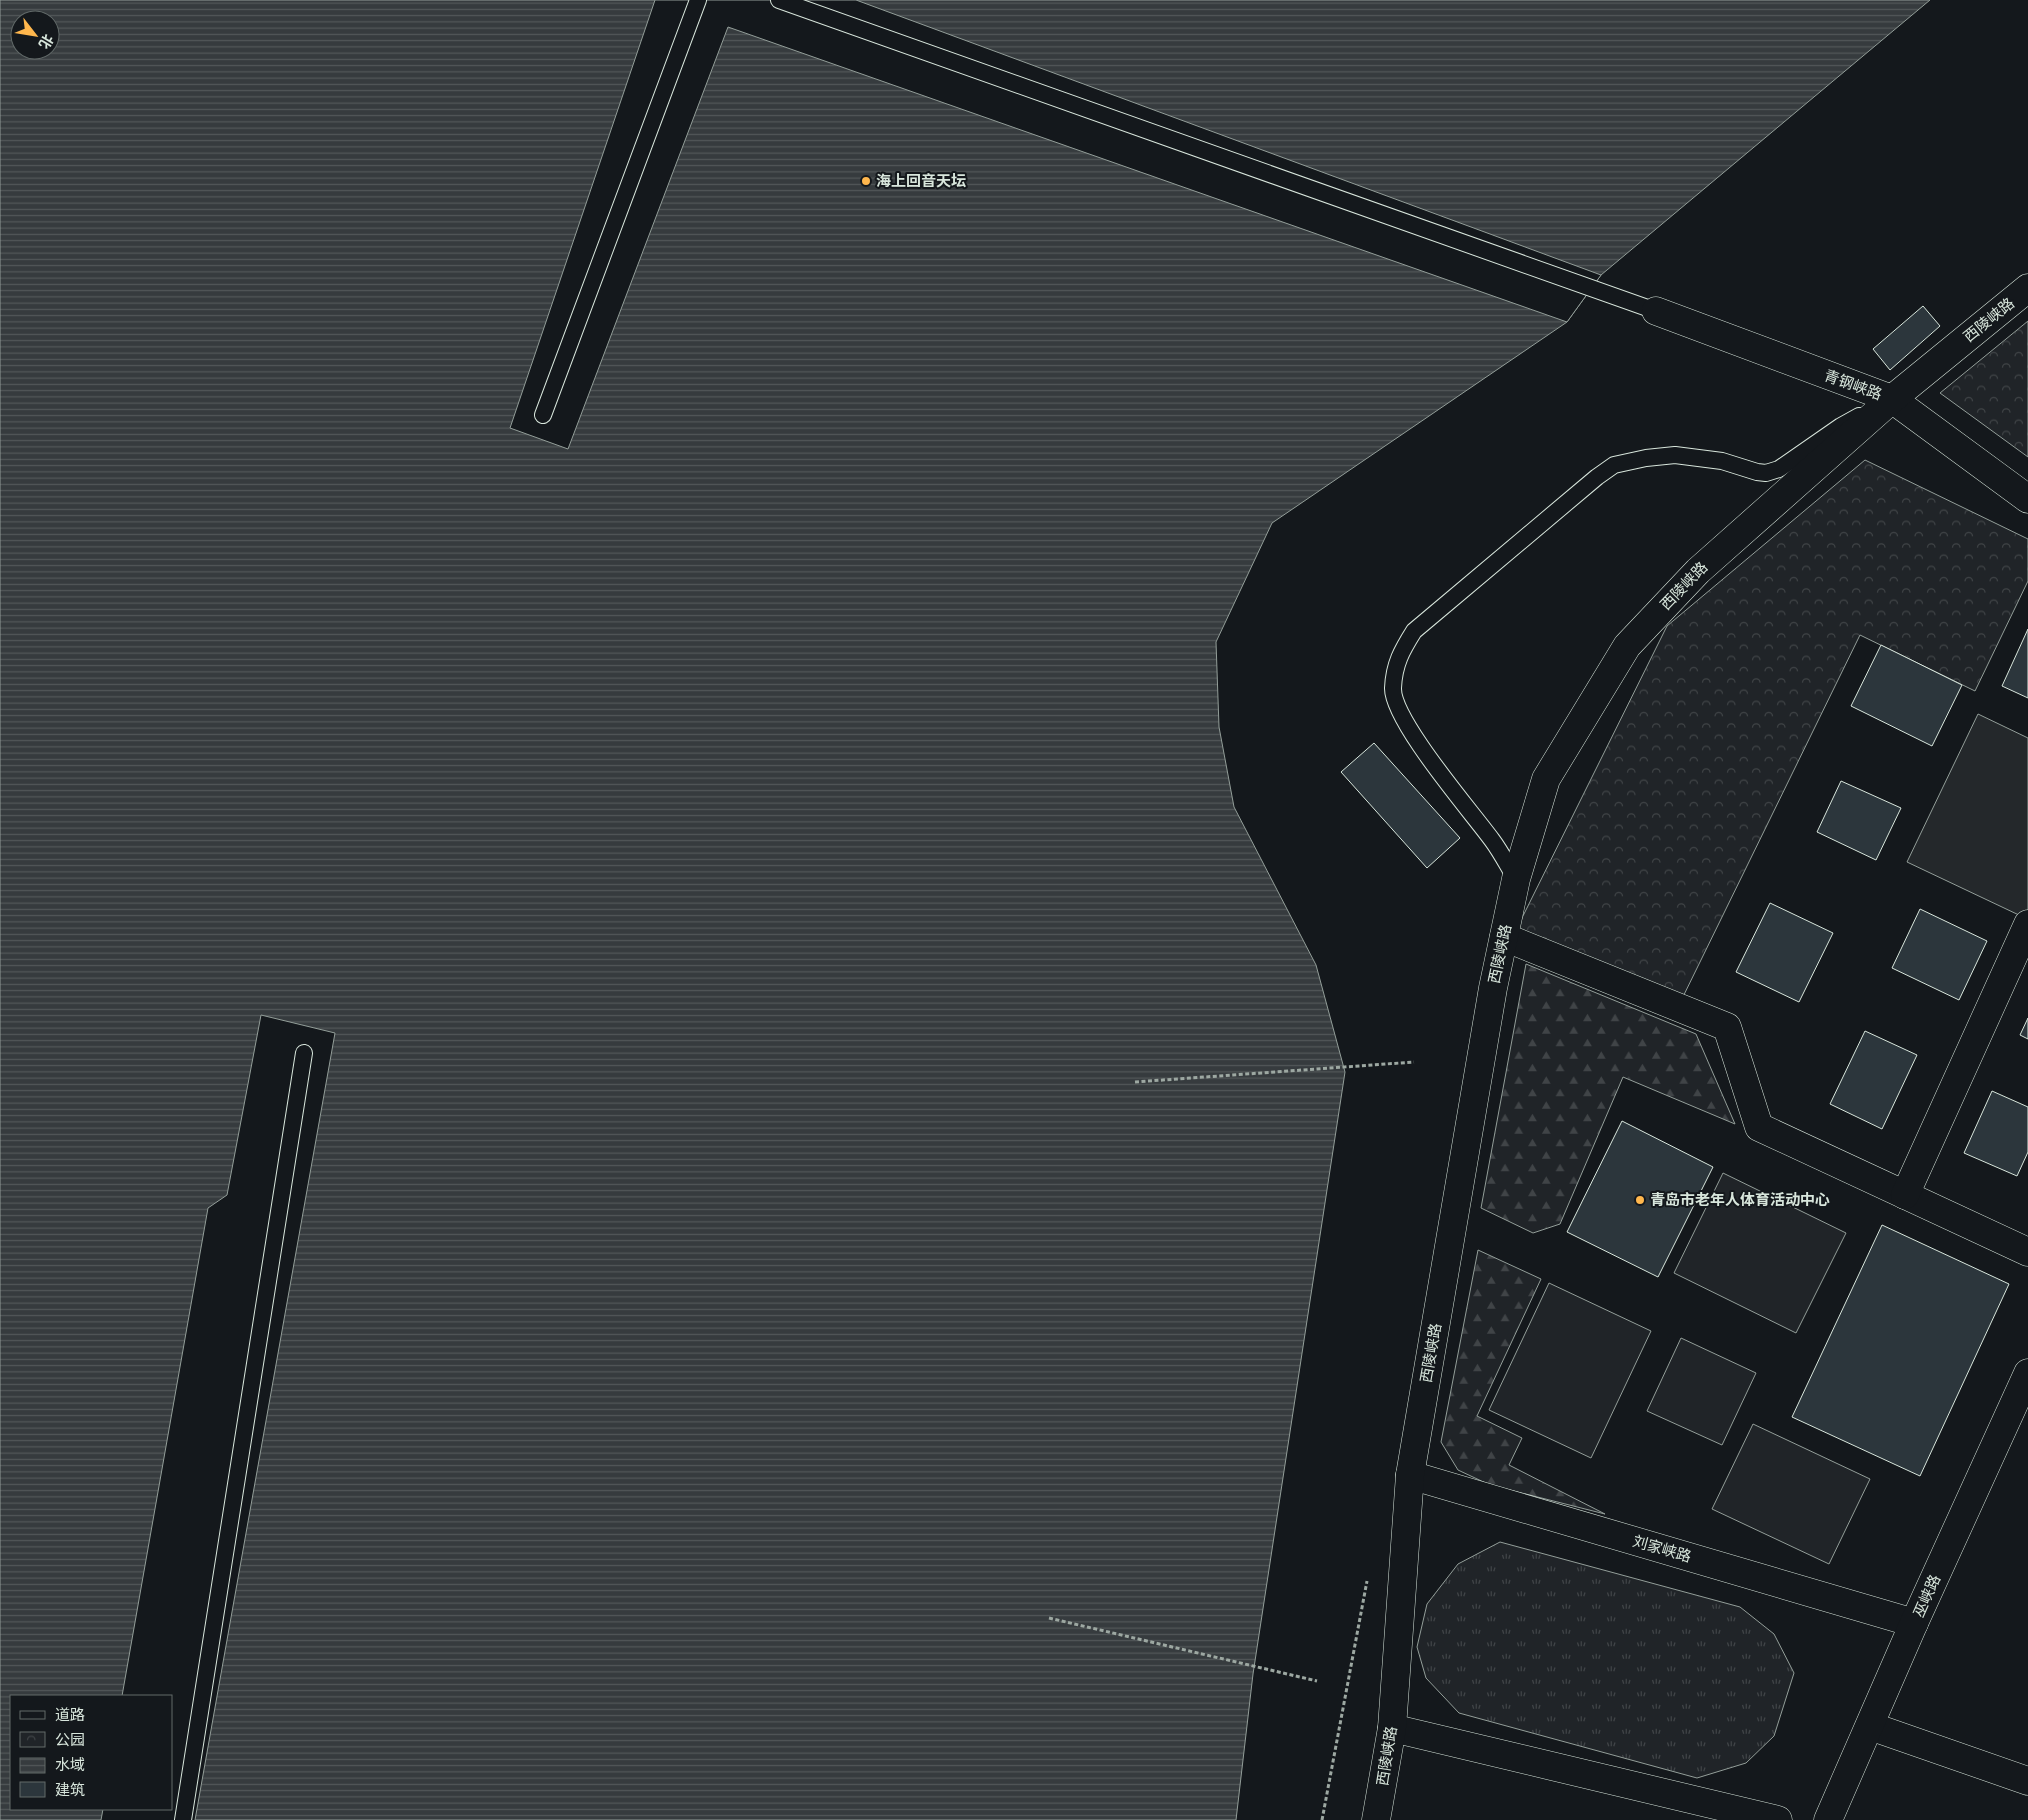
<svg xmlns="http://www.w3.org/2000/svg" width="2028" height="1820" viewBox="0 0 2028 1820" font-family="Raleway,'Noto Sans SC',sans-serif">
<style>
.grass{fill:url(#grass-tufts);stroke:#939e99}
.forest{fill:url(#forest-firs);stroke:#939e99}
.park{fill:url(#park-crowns);stroke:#939e99}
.pitch{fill:#202428;stroke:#939e99}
.parking{fill:#24282b;stroke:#939e99}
.water{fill:url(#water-rules);stroke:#939e99;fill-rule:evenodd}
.pier{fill:#14181c;stroke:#939e99}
.building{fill:#2c363c;stroke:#d8e6dc}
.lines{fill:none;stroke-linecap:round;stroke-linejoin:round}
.service-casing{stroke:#d8e6dc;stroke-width:18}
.minor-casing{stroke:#d8e6dc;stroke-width:29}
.path{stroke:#9da8a2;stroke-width:3;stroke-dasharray:4 2.5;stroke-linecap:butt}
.service{stroke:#14181c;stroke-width:16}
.minor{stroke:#14181c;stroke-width:28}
.poi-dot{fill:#ffb74d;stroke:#14181c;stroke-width:2}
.labels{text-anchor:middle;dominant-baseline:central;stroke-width:4;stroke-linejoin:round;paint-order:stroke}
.poi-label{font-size:15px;font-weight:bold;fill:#d8e6dc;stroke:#14181c;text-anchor:start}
.street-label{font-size:15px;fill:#d8e6dc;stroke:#14181c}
</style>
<defs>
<pattern id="grass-tufts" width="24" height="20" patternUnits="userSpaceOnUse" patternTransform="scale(1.25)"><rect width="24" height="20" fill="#202428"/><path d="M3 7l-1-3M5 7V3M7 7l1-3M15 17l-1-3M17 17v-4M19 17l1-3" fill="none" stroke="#404447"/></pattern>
<pattern id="forest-firs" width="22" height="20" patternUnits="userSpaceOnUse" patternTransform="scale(1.25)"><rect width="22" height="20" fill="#202428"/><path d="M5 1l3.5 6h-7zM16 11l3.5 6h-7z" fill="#404447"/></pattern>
<pattern id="park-crowns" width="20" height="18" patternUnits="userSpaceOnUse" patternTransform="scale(1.25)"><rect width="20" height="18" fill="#202428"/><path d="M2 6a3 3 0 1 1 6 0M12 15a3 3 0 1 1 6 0" fill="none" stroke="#404447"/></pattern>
<pattern id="water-rules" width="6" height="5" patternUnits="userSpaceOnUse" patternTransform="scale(1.25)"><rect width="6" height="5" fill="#363b3e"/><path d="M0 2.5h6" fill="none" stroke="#525759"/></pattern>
</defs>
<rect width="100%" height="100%" fill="#14181c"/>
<polygon class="grass" points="1500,1542 1740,1607 1774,1634 1794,1673 1774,1736 1746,1763 1697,1778 1459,1713 1426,1678 1417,1647 1427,1604 1458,1564"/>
<g class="forest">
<polygon points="1526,964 1696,1034 1735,1124 1623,1077 1560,1224 1533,1233 1481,1208"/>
<polygon points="1478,1250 1541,1279 1477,1416 1522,1438 1509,1465 1605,1514 1490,1485 1458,1470 1441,1442"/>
</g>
<g class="park">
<polygon points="2028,321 2028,457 1940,393"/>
<polygon points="1865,460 2028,539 2028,581 1975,691 1860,635 1677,1009 1516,930 1667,626"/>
</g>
<g class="pitch">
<polygon points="1723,1173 1846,1233 1796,1333 1674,1273"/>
<polygon points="1549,1283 1651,1331 1591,1458 1489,1410"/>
<polygon points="1681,1338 1756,1373 1722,1445 1647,1411"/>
<polygon points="1753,1424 1870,1479 1829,1564 1712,1509"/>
</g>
<polygon class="parking" points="1978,714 2028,738 2028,949 2021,916 1907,862"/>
<path class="water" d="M0 0H1930L1601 275 1567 322 1272 523 1216 642 1219 727 1234 807 1316 965 1345 1072 1253 1674 1236 1820H195L335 1033 261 1015 227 1195 208 1208 122 1696H11V1809H103L101 1820H0ZM20 20H50V50H20Z"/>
<polygon class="pier" points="655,0 856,0 1601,275 1567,322 728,27 568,449 510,428"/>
<g class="building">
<polygon points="1923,306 1940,326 1890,370 1873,349"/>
<polygon points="2028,629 2028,698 2002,686"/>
<polygon points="1881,645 1962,685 1932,746 1851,706"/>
<polygon points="1374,743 1460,838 1427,868 1341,772"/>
<polygon points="1841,781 1901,808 1876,860 1817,832"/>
<polygon points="1770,903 1833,933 1799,1002 1736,972"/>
<polygon points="1920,909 1987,941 1959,1000 1892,968"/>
<polygon points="2028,1018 2028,1039 2020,1035"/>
<polygon points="1865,1031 1917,1055 1882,1129 1830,1104"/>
<polygon points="1992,1091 2028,1107 2028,1152 2017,1176 1964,1153"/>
<polygon points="1622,1121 1713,1167 1658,1277 1567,1232"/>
<polygon points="1882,1225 2009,1284 1920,1476 1792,1417"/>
</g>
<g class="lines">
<defs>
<g id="service">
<polyline points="779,0 1656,311"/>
<polyline points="543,415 698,0"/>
<path d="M1516 879C1508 866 1501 852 1492 840 1470 810 1392 720 1393 688 1394 664 1402 650 1414 631L1597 477 1614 465 1646 458 1675 455 1722 461 1757 472 1766 473 1779 469 1841 426 1859 416"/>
<polyline points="183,1820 304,1053"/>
</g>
<g id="minor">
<polyline points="1656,311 1892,399 2028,499"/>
<polyline points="1504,937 1727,1027 1759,1127 2028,1252"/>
<polyline points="1905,1195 2028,924"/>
<polyline points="1410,1475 1914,1623"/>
<polyline points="1870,1726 2028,1781"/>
<polyline points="1392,1728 1778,1820"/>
<polyline points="1376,1820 1392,1728 1410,1475 1493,988 1516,879 1546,779 1627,646 1698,571 1892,399 2028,288"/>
<polyline points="1828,1820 1914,1623 2028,1373"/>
</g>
</defs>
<use href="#service" class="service-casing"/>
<use href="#minor" class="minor-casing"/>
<g class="path">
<polyline points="1135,1082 1414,1062"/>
<polyline points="1049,1618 1317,1681"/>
<polyline points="1322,1820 1367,1581"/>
</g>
<use href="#service" class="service"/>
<use href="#minor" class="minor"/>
</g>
<g class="poi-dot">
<circle cx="866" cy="181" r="5"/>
<circle cx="1640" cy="1200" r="5"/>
</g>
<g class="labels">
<g class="poi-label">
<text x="876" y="181">海上回音天坛</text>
<text x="1650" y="1200">青岛市老年人体育活动中心</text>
</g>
<g class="street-label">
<text transform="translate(1989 320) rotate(-39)">西陵峡路</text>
<text transform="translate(1853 385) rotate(20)">青钢峡路</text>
<text transform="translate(1684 586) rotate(-46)">西陵峡路</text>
<text transform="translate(1500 954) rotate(-78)">西陵峡路</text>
<text transform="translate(1431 1353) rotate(-80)">西陵峡路</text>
<text transform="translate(1662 1549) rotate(16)">刘家峡路</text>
<text transform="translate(1927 1596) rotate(-66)">巫峡路</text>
<text transform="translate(1387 1756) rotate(-81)">西陵峡路</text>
</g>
</g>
<rect x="10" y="1695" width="162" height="115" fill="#14181c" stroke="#626a69"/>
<rect x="20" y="1711" width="25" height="8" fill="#14181c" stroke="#626a69"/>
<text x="55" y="1720" font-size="15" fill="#d8e6dc">道路</text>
<rect x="20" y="1732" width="25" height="15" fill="url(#park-crowns)" stroke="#626a69"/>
<text x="55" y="1745" font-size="15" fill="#d8e6dc">公园</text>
<rect x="20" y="1758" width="25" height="15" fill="url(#water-rules)" stroke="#626a69"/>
<text x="55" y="1770" font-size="15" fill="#d8e6dc">水域</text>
<rect x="20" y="1782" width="25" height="15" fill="#2c363c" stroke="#626a69"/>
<text x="55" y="1795" font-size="15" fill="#d8e6dc">建筑</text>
<g transform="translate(35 35) rotate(121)"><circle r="24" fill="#14181c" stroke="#626a69"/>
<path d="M0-4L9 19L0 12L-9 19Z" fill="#ffb74d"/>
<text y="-8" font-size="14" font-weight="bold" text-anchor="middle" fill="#d8e6dc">北</text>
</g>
</svg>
